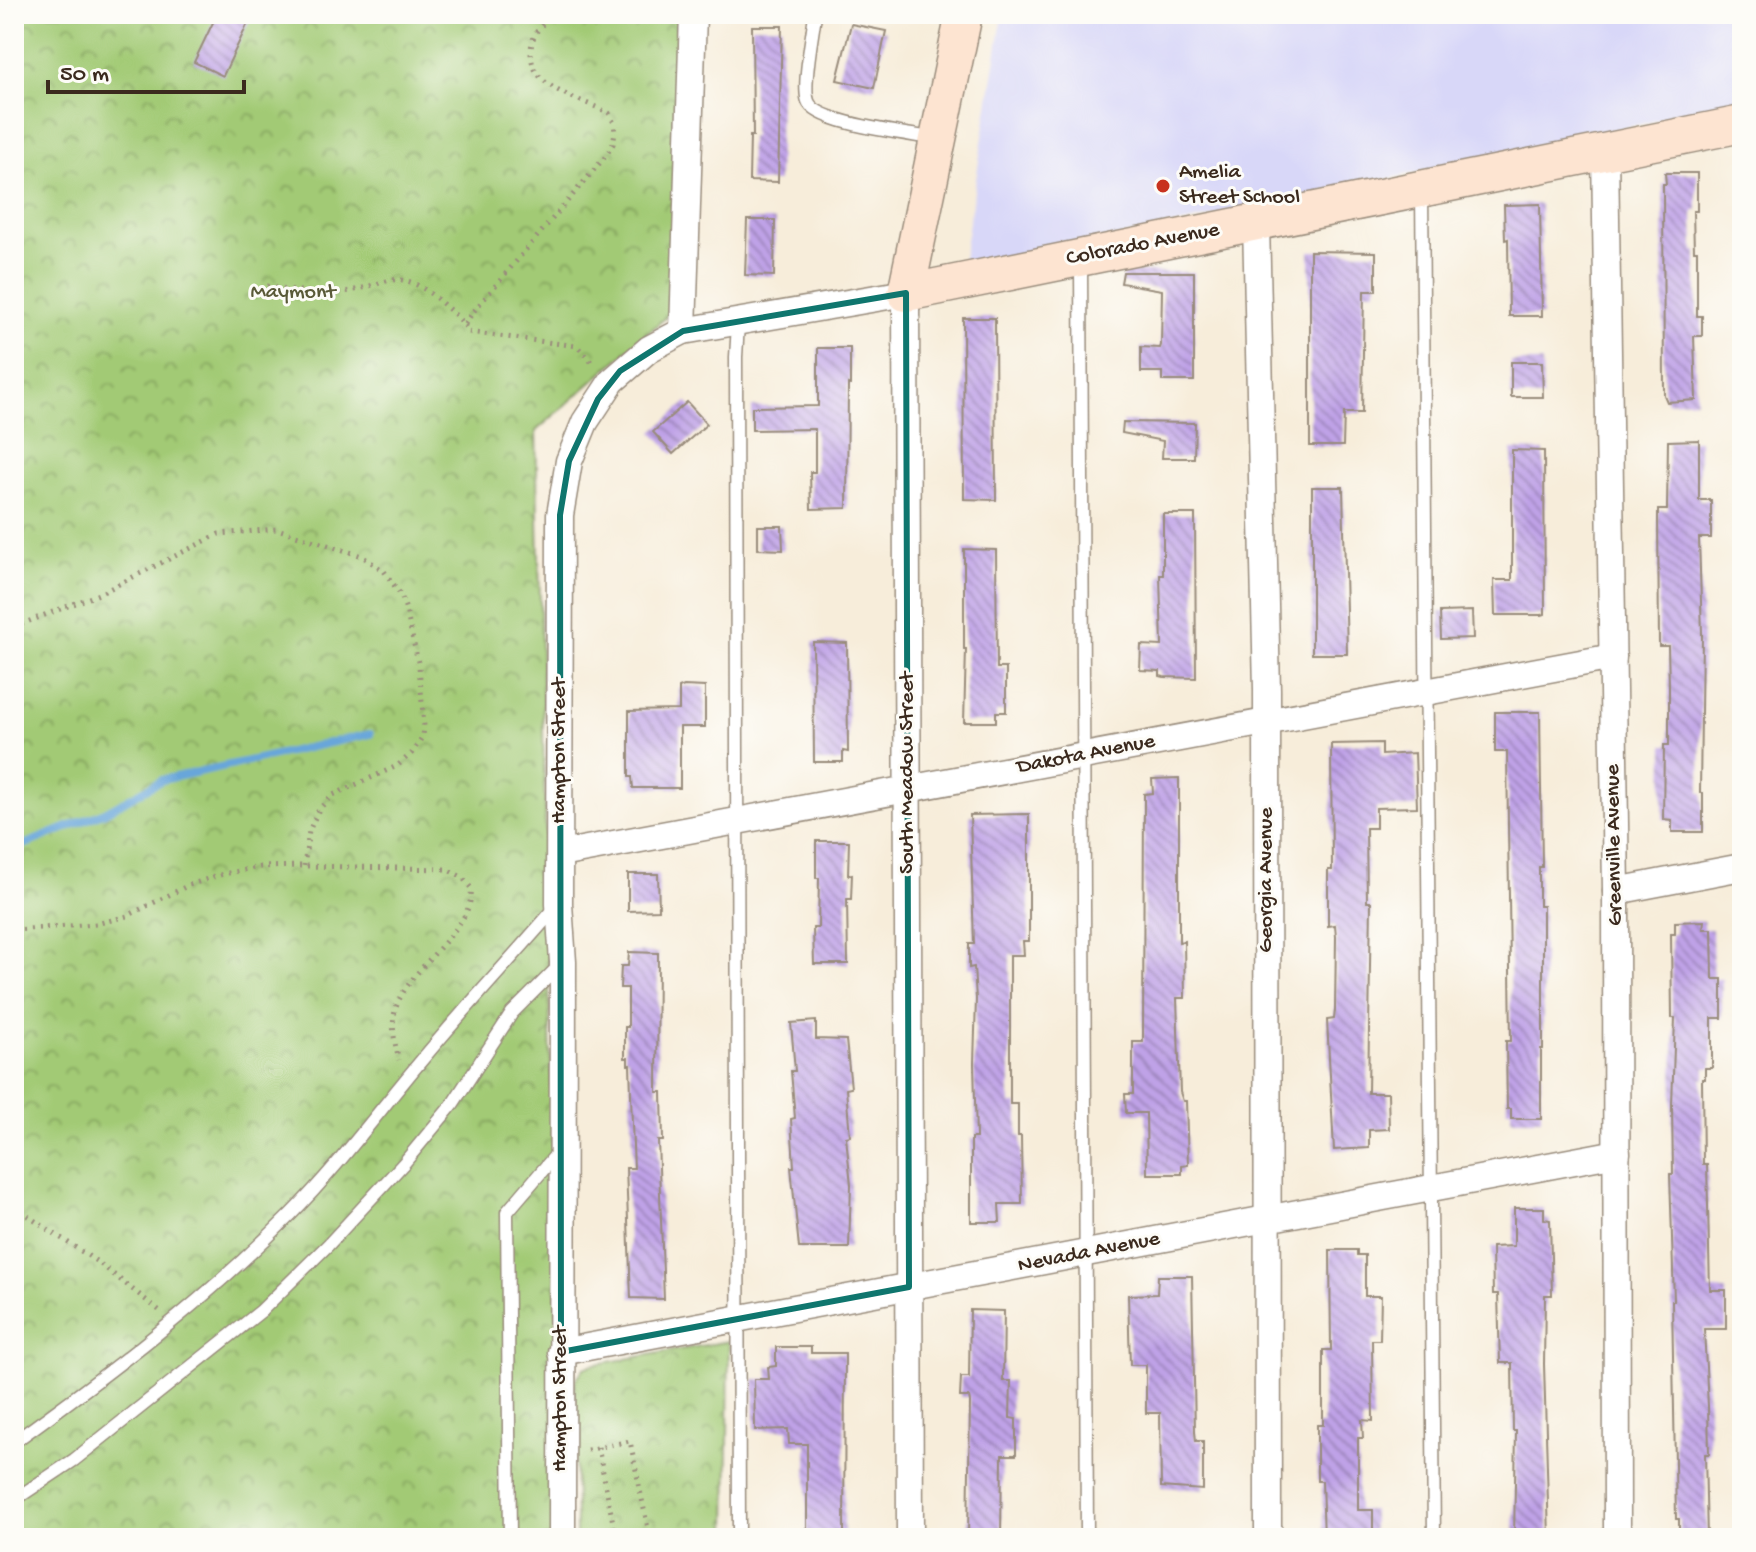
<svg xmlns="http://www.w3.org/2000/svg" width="1756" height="1552" viewBox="0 0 1756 1552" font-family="'Gochi Hand',sans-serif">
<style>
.built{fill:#d8d7f8}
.park{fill:url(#park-crowns);stroke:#6e7a4a;stroke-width:2}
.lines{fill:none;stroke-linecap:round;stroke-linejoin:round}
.stream{stroke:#68a6da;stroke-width:8}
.building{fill:url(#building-back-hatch)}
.lane-casing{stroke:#998c7c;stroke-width:15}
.street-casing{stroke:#998c7c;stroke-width:29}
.secondary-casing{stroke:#998c7c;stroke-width:39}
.path{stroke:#998c7c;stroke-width:5;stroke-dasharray:2 6;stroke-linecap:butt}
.lane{stroke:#fff;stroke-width:12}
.street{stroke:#fff;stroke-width:26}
.secondary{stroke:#fde4d1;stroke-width:36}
.marked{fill:none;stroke:#0f766e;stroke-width:6;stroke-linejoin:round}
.poi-dot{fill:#c8321e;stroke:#fdfcf7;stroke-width:3}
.labels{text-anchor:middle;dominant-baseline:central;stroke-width:6;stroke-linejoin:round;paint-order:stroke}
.poi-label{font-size:22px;fill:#3b2a1e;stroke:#fdfcf7;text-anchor:start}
.street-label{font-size:22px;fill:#3b2a1e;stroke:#fdfcf7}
.park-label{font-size:22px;fill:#5a5a38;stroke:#fdfcf7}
</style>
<defs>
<pattern id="park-crowns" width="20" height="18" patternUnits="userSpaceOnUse" patternTransform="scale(2)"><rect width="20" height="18" fill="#a2ca75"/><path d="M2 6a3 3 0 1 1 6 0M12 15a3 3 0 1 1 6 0" fill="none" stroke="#85a45f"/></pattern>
<pattern id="building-back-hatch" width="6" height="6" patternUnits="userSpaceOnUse" patternTransform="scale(2)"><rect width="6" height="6" fill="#bfa2e7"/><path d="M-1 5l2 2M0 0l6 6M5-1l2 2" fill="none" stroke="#9c84bb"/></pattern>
</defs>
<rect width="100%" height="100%" fill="#fdfcf7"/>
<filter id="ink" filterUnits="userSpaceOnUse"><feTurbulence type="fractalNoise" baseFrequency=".0125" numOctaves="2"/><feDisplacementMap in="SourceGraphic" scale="16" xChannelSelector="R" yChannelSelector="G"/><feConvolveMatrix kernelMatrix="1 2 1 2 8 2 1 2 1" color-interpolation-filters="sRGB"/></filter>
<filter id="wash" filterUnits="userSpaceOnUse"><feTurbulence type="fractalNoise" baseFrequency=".006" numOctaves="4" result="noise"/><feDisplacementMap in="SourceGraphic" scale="32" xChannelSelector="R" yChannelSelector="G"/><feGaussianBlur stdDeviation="1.8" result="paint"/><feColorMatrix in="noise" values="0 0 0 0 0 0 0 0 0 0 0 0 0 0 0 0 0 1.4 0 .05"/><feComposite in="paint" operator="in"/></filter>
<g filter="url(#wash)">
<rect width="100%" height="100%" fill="#f7edda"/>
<polygon class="built" points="1003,14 1742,14 1742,102 961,271"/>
<g class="park">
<polygon points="14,14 690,14 683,302 536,431 562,1538 14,1538"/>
<polygon points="729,1341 727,1538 576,1538 575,1381 584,1368 591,1365"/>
</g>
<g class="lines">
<polyline class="stream" points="14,849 105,812 162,780 370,734"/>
</g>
<g id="blocks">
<g class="building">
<polygon points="217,14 238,14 250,19 223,76 194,62"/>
<polygon points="851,24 886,31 874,88 837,80"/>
<polygon points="752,26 782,26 778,182 749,181 750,136 753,136"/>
<polygon points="1665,173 1697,173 1697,211 1693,211 1694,251 1697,251 1697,316 1702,316 1702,336 1694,336 1696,400 1667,402 1664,395 1663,184 1666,184"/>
<polygon points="1540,204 1542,316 1509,316 1508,239 1505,240 1504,205"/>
<polygon points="747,220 775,220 774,276 745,275"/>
<polygon points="1310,251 1376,252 1376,291 1364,291 1362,413 1344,413 1343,446 1310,446"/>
<polygon points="1123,272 1194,272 1194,381 1162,381 1162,372 1141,372 1141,347 1160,348 1161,345 1162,290 1121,283"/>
<polygon points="963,318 995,318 996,500 964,499"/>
<polygon points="818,348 850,348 850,385 848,384 847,508 811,509 810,472 815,472 815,429 752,430 752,407 818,406"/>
<polygon points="1511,362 1542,362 1543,397 1511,397"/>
<polygon points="687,402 707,424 673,454 653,432"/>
<polygon points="1123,422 1195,423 1194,458 1162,458 1163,441 1122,433"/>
<polygon points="1699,440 1699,500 1711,500 1711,538 1699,538 1702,634 1700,793 1703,793 1703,832 1672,832 1672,820 1663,819 1664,745 1669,745 1669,686 1668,646 1659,646 1658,510 1667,510 1668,441"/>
<polygon points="1512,450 1544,451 1545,614 1542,615 1495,615 1494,580 1512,580"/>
<polygon points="1312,487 1343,487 1347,654 1312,654"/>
<polygon points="1163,514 1195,514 1196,678 1164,677 1160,676 1160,671 1140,670 1141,645 1162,646 1160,575 1163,575"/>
<polygon points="758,526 782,526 783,550 758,549"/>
<polygon points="964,549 996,550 997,668 1006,668 1006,712 996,712 996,722 964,722 966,649 964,649"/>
<polygon points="1472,611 1473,638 1441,639 1440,612"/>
<polygon points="813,642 847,643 848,752 843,751 843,762 814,762"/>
<polygon points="684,686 705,687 705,727 680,727 680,788 633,788 632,777 629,777 629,711 679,710 679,688"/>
<polygon points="1495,712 1540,712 1542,867 1539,867 1539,906 1543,906 1543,1049 1541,1049 1541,1119 1511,1119 1511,1109 1507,1109 1506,1041 1511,1041 1507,752 1495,752"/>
<polygon points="1382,743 1382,755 1415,753 1417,807 1376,808 1376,828 1366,828 1367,902 1371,902 1368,1093 1388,1093 1389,1129 1369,1130 1369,1148 1334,1150 1327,1020 1334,1019 1335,1010 1336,937 1335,925 1328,926 1328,870 1332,870 1331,744"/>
<polygon points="1179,778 1179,942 1184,941 1185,998 1177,998 1180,1092 1183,1101 1186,1101 1188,1165 1182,1166 1182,1174 1147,1174 1146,1113 1126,1113 1125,1094 1133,1094 1133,1042 1143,1042 1144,794 1153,793 1152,779"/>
<polygon points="1029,814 1029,941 1023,941 1024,955 1010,955 1010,1104 1018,1104 1018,1136 1021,1136 1022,1204 999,1204 1000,1222 971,1222 971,1138 976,1138 974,1063 976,999 974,967 969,968 969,944 974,944 970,815"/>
<polygon points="816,841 849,841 848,875 852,874 851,899 847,899 848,964 814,964 813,928 818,928 819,878 816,878"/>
<polygon points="628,874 658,874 659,910 628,911"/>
<polygon points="1704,921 1703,929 1712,929 1713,979 1722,979 1722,1018 1712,1018 1712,1068 1705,1068 1705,1079 1702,1079 1703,1164 1707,1164 1710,1290 1726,1290 1726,1329 1704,1329 1708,1406 1709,1454 1705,1454 1707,1538 1679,1538 1679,1519 1676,1519 1672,1301 1674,1301 1670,1174 1673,1174 1672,1105 1675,1018 1672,1018 1671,934 1675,934 1675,922"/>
<polygon points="629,952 658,953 657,1092 662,1092 663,1141 658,1141 664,1299 631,1298 626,1168 634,1168 632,1124 630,1065 628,1065 628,1058 625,1058 625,1027 628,1027 628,988 620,988 621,966 628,966"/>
<polygon points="816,1021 816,1039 846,1040 851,1088 846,1089 850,1136 846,1137 851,1185 849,1248 799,1248 791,1167 794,1167 791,1119 795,1118 791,1071 795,1071 791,1023"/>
<polygon points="1514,1208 1544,1208 1544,1219 1550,1220 1552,1295 1545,1295 1544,1364 1549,1538 1514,1538 1516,1431 1513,1431 1512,1363 1500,1363 1498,1294 1493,1294 1492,1247 1514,1246"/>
<polygon points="1330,1250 1357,1250 1357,1255 1365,1255 1365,1296 1381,1296 1380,1340 1372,1340 1373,1421 1362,1420 1363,1438 1358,1438 1358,1510 1373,1510 1373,1538 1324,1538 1322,1481 1317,1481 1317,1425 1323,1425 1323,1350 1331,1350"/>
<polygon points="1158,1276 1192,1276 1195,1432 1196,1441 1203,1441 1203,1490 1161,1487 1160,1413 1146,1413 1146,1365 1130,1365 1128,1295 1157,1294"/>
<polygon points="970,1310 1004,1311 1003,1381 1011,1381 1010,1418 1016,1419 1016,1455 1002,1455 1001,1538 968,1538 970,1402 969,1397 960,1397 961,1377 969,1377"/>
<polygon points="776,1347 811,1347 811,1353 845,1353 844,1538 807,1538 807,1444 789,1444 788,1429 755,1430 754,1379 769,1379 768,1367 776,1366"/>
</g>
</g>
</g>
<g filter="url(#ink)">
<use href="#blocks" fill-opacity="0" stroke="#998c7c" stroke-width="2"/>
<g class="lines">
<defs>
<g id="lane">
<path d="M815 14C813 33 802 85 808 101 815 124 912 134 936 139"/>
<polyline points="1422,192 1434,1538"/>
<polyline points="1081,261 1087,1538"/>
<polyline points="738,324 736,357 739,1538"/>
<path d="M14 1442C111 1372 207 1299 291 1214 338 1167 378 1112 421 1061 465 1008 512 958 557 906"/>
<polyline points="14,1500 74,1460 261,1311 328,1245 404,1163 452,1105 512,1013 559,966"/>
<polyline points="510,1538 507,1212 560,1150"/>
</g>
<g id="street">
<polyline points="1605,151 1616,891 1617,1538"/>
<polyline points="1256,223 1267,690 1268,1538"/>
<polyline points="683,331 693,14"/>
<polyline points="560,854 1613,657"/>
<polyline points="1616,891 1742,867"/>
<polyline points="561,1352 1617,1153"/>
<polyline points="562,1538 563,962 559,904 560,515 569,461 585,422 612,381 649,349 683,331 906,293 910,1538"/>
</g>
<polyline id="secondary" points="964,14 906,293 1742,124"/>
</defs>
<use href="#lane" class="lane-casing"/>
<use href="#street" class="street-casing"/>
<use href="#secondary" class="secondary-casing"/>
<g class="path">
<path d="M267 286C289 289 313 294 335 293 388 289 394 259 444 305 453 313 463 320 468 332L577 346 595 366"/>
<path d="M465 324 473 312 605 157 613 144 615 132 614 123 609 113C581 98 529 90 531 50 532 33 542 23 555 14"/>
<polyline points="14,627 99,594 219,534 277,529 362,556 384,571 401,595 406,610 419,666 424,726 423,736 412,753 397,766 333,795 319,809 309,831 304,866"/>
<path d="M14 930 96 924 127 916 189 885 223 874 260 867 304 866 446 869 462 877 471 888C476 929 406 968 395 1011 391 1027 395 1045 399 1060"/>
<polyline points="14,1207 99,1263 160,1311"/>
<polyline points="598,1447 616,1538"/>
<polyline points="587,1450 630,1441 650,1538"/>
</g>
<use href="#lane" class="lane"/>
<use href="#street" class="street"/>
<use href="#secondary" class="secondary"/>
</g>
</g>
<path class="marked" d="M906 293 909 1287 561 1352 560 515 569 461 598 399 620 371 683 331Z"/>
<circle class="poi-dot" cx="1163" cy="186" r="8"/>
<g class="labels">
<g class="poi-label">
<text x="1179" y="173">Amelia<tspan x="1179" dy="25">Street School</tspan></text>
</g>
<g class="street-label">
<text transform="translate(1143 245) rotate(-11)">Colorado Avenue</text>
<text transform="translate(560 751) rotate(-90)">Hampton Street</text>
<text transform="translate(1086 755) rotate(-11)">Dakota Avenue</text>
<text transform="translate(908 773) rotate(-90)">South Meadow Street</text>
<text transform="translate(1615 845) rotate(-91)">Greenville Avenue</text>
<text transform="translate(1267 880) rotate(-90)">Georgia Avenue</text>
<text transform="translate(1089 1253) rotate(-11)">Nevada Avenue</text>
<text transform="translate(561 1399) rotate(-90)">Hampton Street</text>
</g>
<g class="park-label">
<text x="293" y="293">Maymont</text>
</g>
</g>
<rect width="1756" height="1552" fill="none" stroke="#fdfcf7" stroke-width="48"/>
<path d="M48 80v12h196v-12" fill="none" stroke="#3b2a1e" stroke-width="4"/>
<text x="60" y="80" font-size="24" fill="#3b2a1e" stroke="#fdfcf7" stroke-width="6" paint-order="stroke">50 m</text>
</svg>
